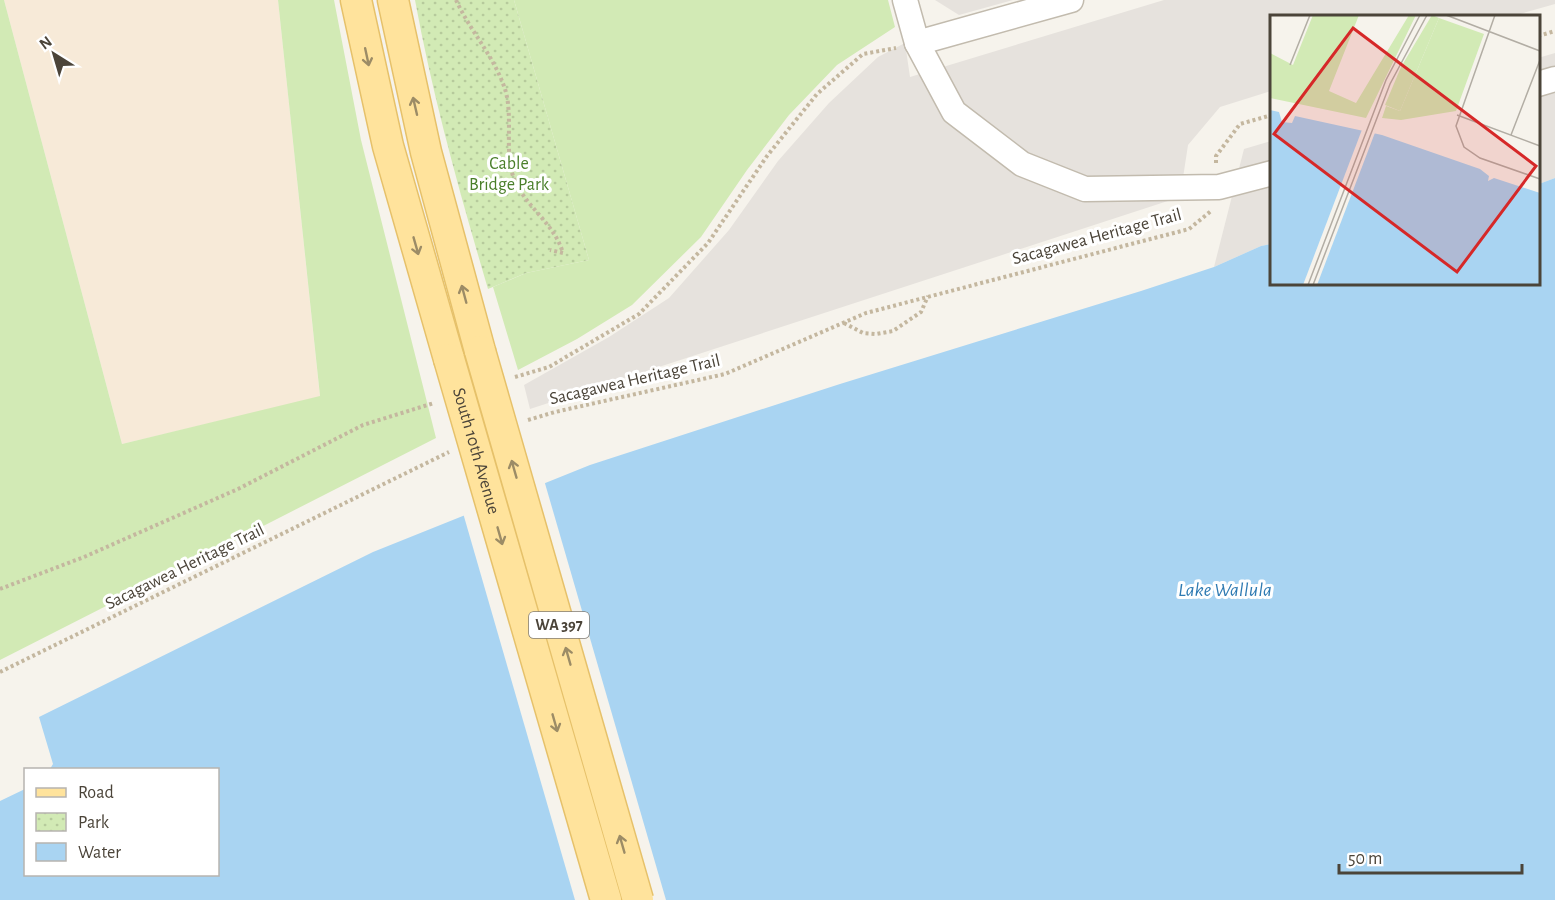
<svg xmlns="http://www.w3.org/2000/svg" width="1555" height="900" viewBox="0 0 1555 900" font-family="'Alegreya Sans',sans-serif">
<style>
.commercial{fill:#f7ead8}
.industrial{fill:#e6e2dd}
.green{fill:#d2eab5}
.park{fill:url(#park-dots)}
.water{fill:#a9d4f2}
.pier{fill:#f6f3ec}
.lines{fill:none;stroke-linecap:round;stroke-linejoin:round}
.minor-casing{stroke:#c2bbae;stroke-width:27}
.major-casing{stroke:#e6c16a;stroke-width:33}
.path{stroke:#c4b79f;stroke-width:4;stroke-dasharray:3 3;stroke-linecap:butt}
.minor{stroke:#fff;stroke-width:24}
.major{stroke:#ffe39c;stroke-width:30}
.major-bridge-casing{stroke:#e6c16a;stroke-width:33;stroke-linecap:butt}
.major-bridge{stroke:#ffe39c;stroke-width:30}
.oneway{stroke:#9c8c66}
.labels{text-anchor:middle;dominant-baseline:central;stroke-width:6;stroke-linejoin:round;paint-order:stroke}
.shield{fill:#fff;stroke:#817c74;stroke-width:1.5}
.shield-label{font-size:16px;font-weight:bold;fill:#4b4439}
.park-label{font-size:18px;fill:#4a7f2a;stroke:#fff}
.street-label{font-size:18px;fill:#4b4439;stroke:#fff}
.water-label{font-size:20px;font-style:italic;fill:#2e7ab2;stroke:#fff}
.inset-road{fill:none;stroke:#b2ada4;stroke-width:1.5}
.view{fill:#d62828;fill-opacity:0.15;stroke:#d62828;stroke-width:3}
.inset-edge{fill:none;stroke:#4b4439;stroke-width:3}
</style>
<defs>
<pattern id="park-dots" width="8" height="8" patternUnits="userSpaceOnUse" patternTransform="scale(1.5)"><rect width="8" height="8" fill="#d2eab5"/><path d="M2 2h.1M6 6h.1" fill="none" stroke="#b6ca9c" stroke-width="1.8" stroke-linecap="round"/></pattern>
</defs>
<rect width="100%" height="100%" fill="#f6f3ec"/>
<polygon class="commercial" points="4,0 278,0 320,397 122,444"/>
<g class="industrial">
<polygon points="935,0 1013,0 959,15"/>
<polygon points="1164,0 1555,0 1555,4 1513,16 1272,16 1271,91 1220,107 1188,145 1180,197 530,409 524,385 609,337 669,298 729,230 778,161 829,103 878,57 905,43 910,77"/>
<polygon points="1555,53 1555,178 1539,184 1538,58"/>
<polygon points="1271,141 1271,244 1261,246 1214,267 1244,149"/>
</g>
<g class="green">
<polygon points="0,0 4,0 122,444 320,396 278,0 334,0 361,140 436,438 0,660"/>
<polygon points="514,0 888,0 895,27 837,65 789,115 747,170 701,237 632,305 577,339 518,370 493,287 526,273 589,260"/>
</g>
<path class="park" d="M415 0H514L589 260 526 273 488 289C460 194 433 98 415 0Z"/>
<polygon class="water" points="1555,178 1555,900 0,900 0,801 25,789 26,874 218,874 218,770 50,769 53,764 39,717 373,552 590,465 840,384 1141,291 1214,267 1261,246 1271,244 1272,284 1538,284 1539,184"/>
<polygon class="pier" points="544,480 666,900 575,900 463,513"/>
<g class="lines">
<defs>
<g id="minor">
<polyline points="905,0 917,43 954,112 1022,164 1085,189 1219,187 1272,173"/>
<polyline points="917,43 1071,0"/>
<polyline points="1538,84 1555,79"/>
</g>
<g id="major">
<polyline points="356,0 388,146 449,359"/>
<polyline points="393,0 426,152 480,351"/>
</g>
</defs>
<use href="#minor" class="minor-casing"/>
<use href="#major" class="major-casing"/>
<g class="path">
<path d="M456 0C470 31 494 56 505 89 514 118 503 154 515 181 527 208 554 223 563 253L550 250"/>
<polyline points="1538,36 1555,31"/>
<polyline points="1216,163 1216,156 1240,124 1272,115"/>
<polyline points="844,323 863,333 876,334 893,331 921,312 928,296"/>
<polyline points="515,377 549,367 639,314 708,243 767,156 817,94 863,54 896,48"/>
<polyline points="528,420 555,412 725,374 866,313 1189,229 1211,211"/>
<polyline points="0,589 84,557 238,489 363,425 434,403"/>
<polyline points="0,672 449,452"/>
</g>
<use href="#minor" class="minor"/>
<use href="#major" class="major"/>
<defs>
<g id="major-bridge">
<polyline points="480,351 638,900"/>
<path id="s1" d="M449 359 606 900"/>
</g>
</defs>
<use href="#major-bridge" class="major-bridge-casing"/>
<use href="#major-bridge" class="major-bridge"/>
</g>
<defs><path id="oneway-shaft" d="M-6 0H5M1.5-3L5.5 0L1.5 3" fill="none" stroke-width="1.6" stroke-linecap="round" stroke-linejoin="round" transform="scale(1.5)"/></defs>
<g class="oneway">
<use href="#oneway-shaft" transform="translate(367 57) rotate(78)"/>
<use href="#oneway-shaft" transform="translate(415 106) rotate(-103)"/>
<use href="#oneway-shaft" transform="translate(416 246) rotate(74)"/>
<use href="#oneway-shaft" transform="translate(464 294) rotate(-105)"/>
<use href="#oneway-shaft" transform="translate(514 469) rotate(-106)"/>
<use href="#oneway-shaft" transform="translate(500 536) rotate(74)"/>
<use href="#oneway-shaft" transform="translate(568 656) rotate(-106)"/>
<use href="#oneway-shaft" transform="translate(555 723) rotate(74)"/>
<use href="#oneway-shaft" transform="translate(622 844) rotate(-106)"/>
</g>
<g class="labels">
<rect class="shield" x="529" y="612" width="60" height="26" rx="4.5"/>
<g class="shield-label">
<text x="559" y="625">WA 397</text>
</g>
<g class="park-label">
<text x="509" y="164">Cable<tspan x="509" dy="21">Bridge Park</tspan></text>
</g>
<g class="street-label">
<text transform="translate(1097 237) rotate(-15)">Sacagawea Heritage Trail</text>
<text transform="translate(635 380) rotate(-13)">Sacagawea Heritage Trail</text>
<text stroke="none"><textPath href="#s1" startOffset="96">South 10th Avenue</textPath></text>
<text transform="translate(185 567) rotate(-26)">Sacagawea Heritage Trail</text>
</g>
<g class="water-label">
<text x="1225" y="590">Lake Wallula</text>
</g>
</g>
<g transform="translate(1270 15)">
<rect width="270" height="270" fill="#f6f3ec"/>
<path d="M43 0H89L59 76 86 88 139 0H146L96 103 0 83V38L23 50ZM169 3 214 19 186 96 131 105 112 103 116 91 130 96Z" fill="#d2eab5"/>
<path d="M162 0 169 3 130 96 115 90 131 52Z" fill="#d2eab5"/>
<path d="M0 95 9 97 12 107 22 108 25 101 112 120 210 154 219 161 218 166 224 163 270 178V270H0Z" fill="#a9d4f2"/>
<path d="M93 112 106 115 47 270H33Z" fill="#f6f3ec"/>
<path class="inset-road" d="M176 0 270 36M225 0 186 111 194 132 210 143 270 164M20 50 40 0M187 100 270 131M241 120 270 45M38 270 116 65 150 0M43 270 120 69 157 0"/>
<path class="view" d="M83 13 266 151 187 257 4 119Z"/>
<rect width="270" height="270" class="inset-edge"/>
</g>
<rect x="24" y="768" width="195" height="108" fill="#ffffff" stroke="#b7b4b0" stroke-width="1.5"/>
<rect x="36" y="788" width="30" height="9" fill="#ffe39c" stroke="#b7b4b0" stroke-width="1.5"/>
<text x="78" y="798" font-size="18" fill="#4b4439">Road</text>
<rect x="36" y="813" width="30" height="18" fill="url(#park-dots)" stroke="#b7b4b0" stroke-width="1.5"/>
<text x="78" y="828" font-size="18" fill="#4b4439">Park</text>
<rect x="36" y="843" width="30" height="18" fill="#a9d4f2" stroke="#b7b4b0" stroke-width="1.5"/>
<text x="78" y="858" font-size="18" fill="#4b4439">Water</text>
<g transform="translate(54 54) rotate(323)" stroke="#ffffff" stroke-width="4.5" paint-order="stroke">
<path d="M0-4.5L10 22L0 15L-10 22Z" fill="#4b4439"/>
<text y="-9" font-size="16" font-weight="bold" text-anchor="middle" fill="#4b4439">N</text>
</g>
<path d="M1339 864v9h183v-9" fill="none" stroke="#4b4439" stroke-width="3"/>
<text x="1348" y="864" font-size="18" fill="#4b4439" stroke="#ffffff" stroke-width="4.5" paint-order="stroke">50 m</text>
</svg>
